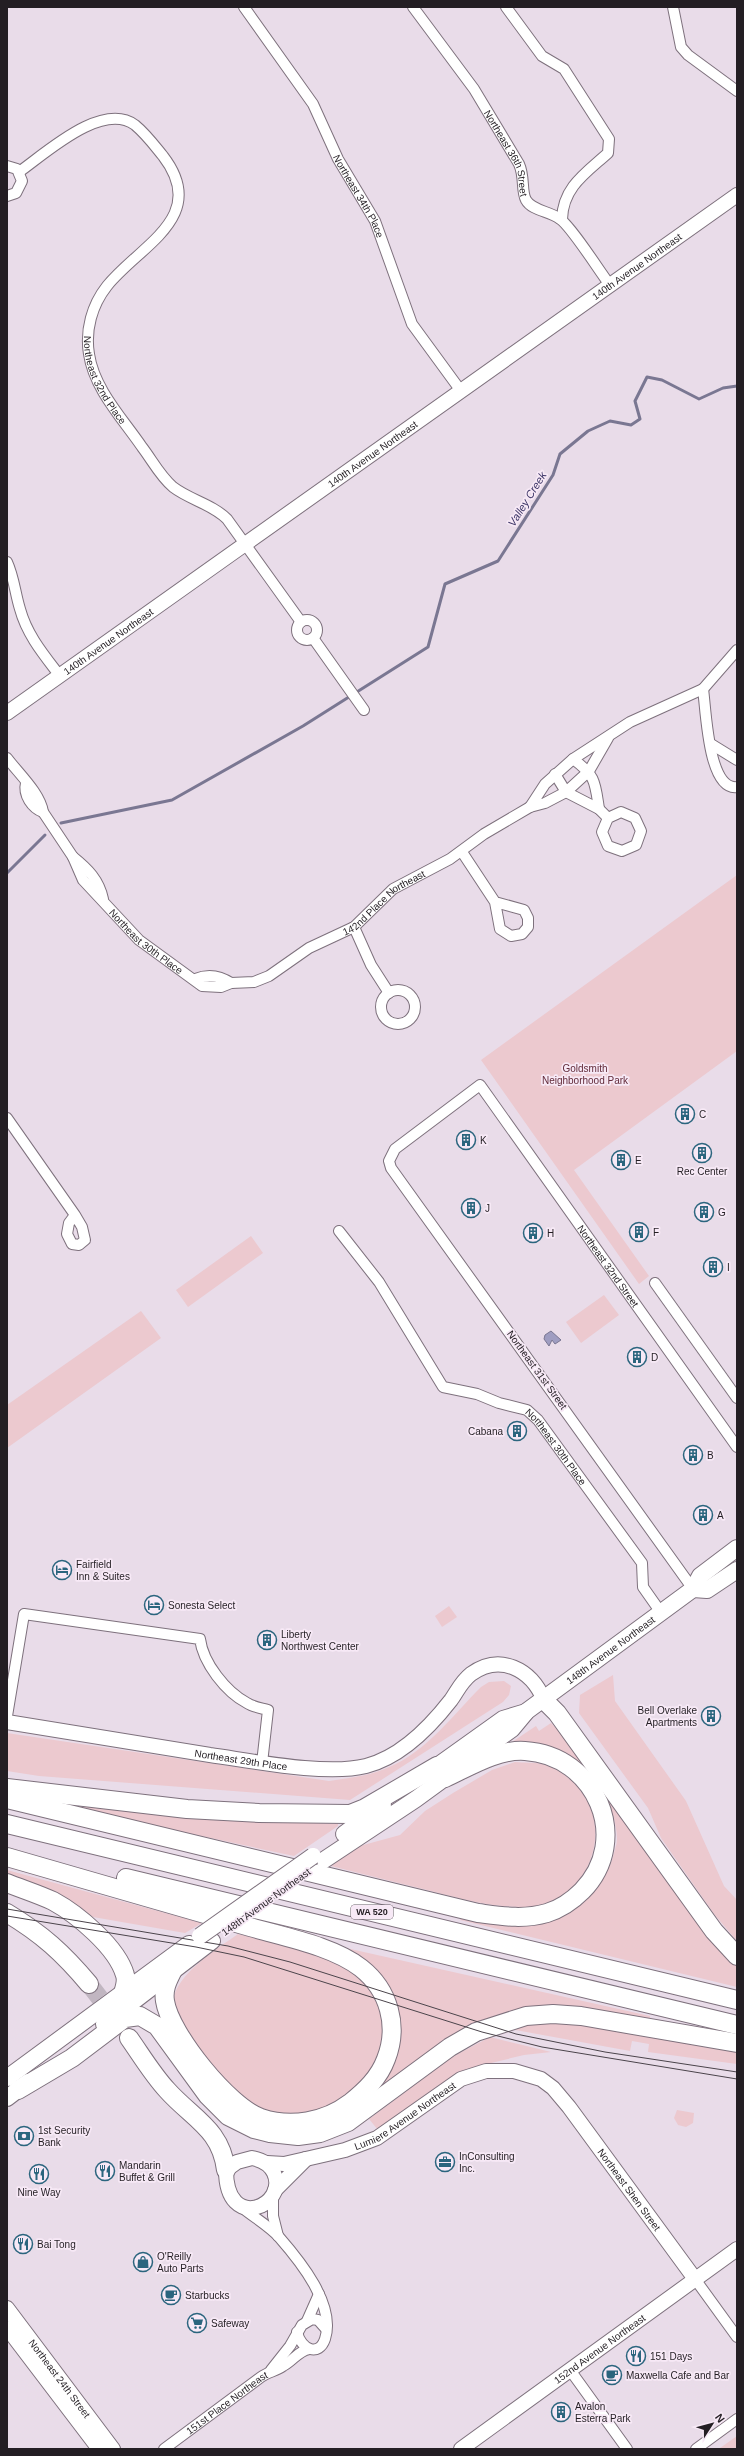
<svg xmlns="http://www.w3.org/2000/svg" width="744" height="2456" viewBox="0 0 744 2456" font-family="Arial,sans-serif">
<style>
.green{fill:#ecc9cf}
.water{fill:#9f9dc1;stroke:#7a7792}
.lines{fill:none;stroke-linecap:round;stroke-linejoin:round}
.stream{stroke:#7a7792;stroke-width:3}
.highway-tunnel{stroke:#c1b6c1;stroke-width:18;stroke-dasharray:18 9;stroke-linecap:butt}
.street-casing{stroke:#7e717d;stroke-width:12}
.secondary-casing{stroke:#7e717d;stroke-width:16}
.primary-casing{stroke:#7e717d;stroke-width:18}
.highway-casing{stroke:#7e717d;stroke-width:20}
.street{stroke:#fff;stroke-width:10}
.secondary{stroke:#fff;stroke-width:14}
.primary{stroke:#fff;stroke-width:16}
.highway{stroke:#fff;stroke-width:18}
.tram{stroke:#4b444b;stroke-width:1}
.primary-bridge-casing{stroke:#7e717d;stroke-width:18;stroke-linecap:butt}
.primary-bridge{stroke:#fff;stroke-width:16}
.labels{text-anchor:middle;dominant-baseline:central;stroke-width:3.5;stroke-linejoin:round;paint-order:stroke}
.shield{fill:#f7e9f6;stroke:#635b62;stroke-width:1}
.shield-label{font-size:9px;font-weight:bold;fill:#231e23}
.street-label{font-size:10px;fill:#231e23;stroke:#f7e9f6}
.park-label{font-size:10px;fill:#622b3a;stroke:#f7e9f6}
.poi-label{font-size:10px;fill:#231e23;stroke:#f7e9f6;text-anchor:start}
.water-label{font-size:11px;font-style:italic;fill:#3d3667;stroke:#f7e9f6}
</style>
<rect width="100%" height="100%" fill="#e9dce9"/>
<g class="green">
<polygon points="737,875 737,1051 574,1170 649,1276 639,1284 481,1060"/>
<polygon points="251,1236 263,1253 188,1307 176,1290"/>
<polygon points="604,1295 619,1315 581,1343 566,1322"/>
<polygon points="141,1311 161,1338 7,1448 7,1405"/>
<polygon points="449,1606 457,1617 442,1627 435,1616"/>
<polygon points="613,1675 615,1701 686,1801 724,1886 737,1900 737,1941 714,1914 661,1838 648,1808 579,1713 580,1695"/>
<path d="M504 1681 511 1686 509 1695 503 1702 350 1800 39 1776 7 1771V1733L329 1781C349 1778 370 1776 389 1767 426 1752 453 1715 481 1687L489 1682Z"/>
<path d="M551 1723 557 1729 589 1771C560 1749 550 1745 513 1744L512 1742 536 1726 539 1731Z"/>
<path d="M515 1762C524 1763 534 1762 542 1764 554 1767 564 1774 573 1782 619 1826 589 1904 526 1907 494 1908 461 1899 431 1891 397 1883 364 1874 331 1866L356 1847 400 1835 425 1811 453 1793 492 1770Z"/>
<path d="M605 1792 703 1929 737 1966V1987L460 1920 462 1917C480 1920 499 1926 516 1926 562 1926 600 1900 613 1857 614 1851 617 1845 617 1839 617 1823 610 1806 605 1792Z"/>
<polygon points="11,1795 201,1818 338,1824 338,1826 294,1856"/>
<polygon points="7,1870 202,1923 185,1933 93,1917 58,1894 7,1876"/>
<path d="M238 1934C276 1943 336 1951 364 1980 381 1997 392 2029 382 2052 379 2059 374 2064 371 2070 367 2076 364 2084 359 2088 332 2112 289 2123 255 2107 225 2093 203 2057 186 2029 182 2023 175 2012 174 2005 169 1978 220 1947 238 1934Z"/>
<polygon points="337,1946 650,2016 650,2019 588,2009 543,2006 486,2019 431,2051 383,2087 380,2084 400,2025"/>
<polygon points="558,2023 614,2029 737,2052 737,2064 648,2052 649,2044 632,2041 630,2051 510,2029 530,2024"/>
<polygon points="490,2037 551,2052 524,2055 466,2069 378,2130 369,2119 452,2057"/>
<polygon points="677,2110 694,2113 693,2123 686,2127 678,2125 674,2118"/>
<polygon points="737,2436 737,2449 719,2449 720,2448"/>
</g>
<polygon class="water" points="551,1331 561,1340 555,1344 552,1340 549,1346 544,1339 545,1335"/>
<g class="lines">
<g class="stream">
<polyline points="61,823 172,800 303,726 428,647 445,584 498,561 553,475 560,454 588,431 610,421 631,425 640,419 635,401 647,377 662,380 699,399 723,388 737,386"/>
<polyline points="7,873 45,835"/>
</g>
<polyline class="highway-tunnel" points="89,1984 115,2018"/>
<defs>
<g id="street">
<path id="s1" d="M244 7 313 104 338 159 375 221 412 324 461 391"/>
<path id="s2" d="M413 7 474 89 519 164C525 177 521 191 526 200 532 211 550 211 560 219 571 226 600 272 610 285"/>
<path d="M506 7 542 56 564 69 609 139 608 153C586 173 563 187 562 219"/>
<polyline points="673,7 681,47 688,55 737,91"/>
<polyline points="7,166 17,169 22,181 16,193 7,196"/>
<path id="s3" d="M19 172C46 153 102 101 135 125 146 134 154 145 163 156 210 217 140 245 107 286 92 305 85 330 89 354 94 389 123 419 142 447 152 460 160 476 173 487 190 500 212 504 227 519L301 622"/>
<path d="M7 562C14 577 15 593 20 609 27 635 44 655 60 676"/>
<circle cx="307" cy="630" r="10"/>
<polyline points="313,638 364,710"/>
<path d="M703 689C706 709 708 791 737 787"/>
<polyline points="711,744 737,760"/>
<path id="s4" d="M7 758C19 774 40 793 43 812L73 857 83 880 139 940 202 986 221 987 231 983 254 982 269 976 309 948 354 927 393 889 450 859 484 834 530 807 545 803 566 792 589 771 608 738"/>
<path d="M573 759C596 776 595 782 599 809"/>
<polyline points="555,774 566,792 599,809 608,818 602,832 608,846 622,851 636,845 641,831 635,818 621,812 608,818"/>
<path d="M26 783C23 795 32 808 43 812"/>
<polyline points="530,807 545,784 573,759 630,722 703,689 737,650"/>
<polyline points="462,852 495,902 524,910 528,918 528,927 522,934 511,936 500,929 495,902"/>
<path d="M73 857C88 869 99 880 103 899"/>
<polyline points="354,927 371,965 389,993"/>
<path d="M195 979C207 974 219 975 231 983"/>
<circle cx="398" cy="1007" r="17"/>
<polyline points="7,1118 75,1215 82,1227 85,1240 79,1245 72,1244 67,1234 69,1223 75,1215"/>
<path id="s5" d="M339 1231 379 1282 443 1387 477 1394 499 1403 527 1410 538 1420 642 1563 643 1587 662 1614"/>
<polyline points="655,1283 737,1398"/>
<path id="s6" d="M693 1589 391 1168 389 1161 395 1149 480 1085 737 1447"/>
<path d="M7 1716 24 1614 200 1639C203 1663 226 1692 247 1703 253 1707 261 1708 268 1710L262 1763"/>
<polyline points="273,2196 273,2216 278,2236"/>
<path d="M240 2206C253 2217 268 2225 279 2237 300 2261 336 2305 325 2339 319 2357 301 2350 297 2332"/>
<polyline points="695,2279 737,2337"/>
<polyline points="307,2321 319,2294"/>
<polyline points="271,2370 290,2346 302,2325 312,2319 318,2320 326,2329"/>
<polyline points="570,2370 627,2449"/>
<path id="s7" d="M164 2449 261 2377C268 2372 276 2371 283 2366 293 2361 298 2351 309 2349"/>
<polyline points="696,2449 737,2419"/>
</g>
<g id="secondary">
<path id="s8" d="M7 713 737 195"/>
<path id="s9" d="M7 1722C75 1733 142 1744 210 1755 253 1761 326 1776 366 1766 401 1757 430 1727 451 1700 458 1690 461 1682 471 1674 500 1653 531 1669 544 1700"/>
<path d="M252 2158C262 2160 270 2164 274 2173 289 2205 226 2234 226 2170L237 2162Z"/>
<path id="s10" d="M267 2163 284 2164 345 2150 377 2138 461 2079 486 2071H514L541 2079 553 2088 569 2107 695 2279"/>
<polyline points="275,2190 306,2159"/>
<path id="s11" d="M7 2308 113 2449"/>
<polyline points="7,2328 99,2449"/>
<path id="s12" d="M461 2449 737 2249"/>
</g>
<g id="primary">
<polyline points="693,1589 707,1590 737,1570"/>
<polyline points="426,1774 503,1719 526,1712"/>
<polyline points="344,1834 383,1805"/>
<path id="s13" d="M324 1860 416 1799 512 1729 527 1711 693 1589 700 1576 737 1548"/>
<polyline points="104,2024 212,1941"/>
<polyline points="7,2078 189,1944"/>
<polyline points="7,2098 28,2082"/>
</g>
<g id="highway">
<polyline points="544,1700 557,1713 714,1931 737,1956"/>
<polyline points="7,1788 187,1809 259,1813 350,1814 365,1808 437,1766"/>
<path d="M7 1799 478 1913C501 1916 523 1920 547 1913 560 1909 572 1901 582 1891 633 1839 595 1755 525 1751 497 1749 469 1767 445 1778"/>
<polyline points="7,1824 737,2000"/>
<path d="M7 1857C88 1880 169 1903 250 1927 284 1937 333 1946 361 1968 389 1990 399 2026 386 2059 379 2078 365 2091 350 2103 325 2122 291 2128 261 2118 229 2107 170 2034 165 2001 163 1989 168 1980 173 1970"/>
<polyline points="126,1878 737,2025"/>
<path d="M7 1883C22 1889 38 1894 53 1901 77 1914 117 1947 125 1975 127 1981 125 1987 123 1993"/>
<path d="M7 1913C42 1934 63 1953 89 1984"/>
<path d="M129 2038C141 2055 153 2075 167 2090 193 2119 221 2129 226 2170"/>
<polyline points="18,2090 72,2058 125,2018 140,2016 157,2026 208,2096 228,2116 254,2129 270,2133 298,2136 320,2133 348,2122 450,2047 476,2032 526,2016 553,2014 581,2016 737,2043"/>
</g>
</defs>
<use href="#street" class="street-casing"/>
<use href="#secondary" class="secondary-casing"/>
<use href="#primary" class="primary-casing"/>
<use href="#highway" class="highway-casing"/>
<use href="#street" class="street"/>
<use href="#secondary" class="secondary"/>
<use href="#primary" class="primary"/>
<use href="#highway" class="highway"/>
<g class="tram">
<polyline points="7,1909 228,1946 290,1962 516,2034 605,2052 737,2072"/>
<polyline points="7,1916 196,1947 244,1957 482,2032 542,2047 737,2079"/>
</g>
<defs>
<polyline id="primary-bridge" points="200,1936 313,1856"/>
</defs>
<use href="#primary-bridge" class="primary-bridge-casing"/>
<use href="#primary-bridge" class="primary-bridge"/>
</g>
<defs>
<symbol id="building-ring" viewBox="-11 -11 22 22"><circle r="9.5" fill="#f7e9f6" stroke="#2b657e" stroke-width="1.5"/><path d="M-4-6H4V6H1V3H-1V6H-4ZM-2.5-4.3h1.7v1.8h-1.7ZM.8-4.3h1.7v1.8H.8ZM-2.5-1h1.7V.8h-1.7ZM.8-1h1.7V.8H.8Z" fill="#2b657e"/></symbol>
<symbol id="hotel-ring" viewBox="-11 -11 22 22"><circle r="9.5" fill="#f7e9f6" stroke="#2b657e" stroke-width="1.5"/><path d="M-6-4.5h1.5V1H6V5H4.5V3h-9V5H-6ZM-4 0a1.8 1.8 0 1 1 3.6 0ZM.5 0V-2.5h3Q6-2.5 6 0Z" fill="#2b657e"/></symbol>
<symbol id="bank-ring" viewBox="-11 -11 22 22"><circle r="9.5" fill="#f7e9f6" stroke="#2b657e" stroke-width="1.5"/><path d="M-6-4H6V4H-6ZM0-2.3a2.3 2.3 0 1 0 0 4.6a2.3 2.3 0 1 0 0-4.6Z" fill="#2b657e"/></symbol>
<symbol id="office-ring" viewBox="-11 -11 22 22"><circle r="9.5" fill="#f7e9f6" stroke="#2b657e" stroke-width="1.5"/><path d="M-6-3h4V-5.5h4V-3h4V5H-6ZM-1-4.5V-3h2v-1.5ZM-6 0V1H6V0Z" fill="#2b657e"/></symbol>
<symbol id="restaurant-ring" viewBox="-11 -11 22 22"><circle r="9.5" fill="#f7e9f6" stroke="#2b657e" stroke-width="1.5"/><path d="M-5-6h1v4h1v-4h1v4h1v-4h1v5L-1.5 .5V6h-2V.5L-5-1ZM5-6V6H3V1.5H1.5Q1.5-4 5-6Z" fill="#2b657e"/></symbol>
<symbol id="shop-ring" viewBox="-11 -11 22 22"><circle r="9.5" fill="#f7e9f6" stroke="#2b657e" stroke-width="1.5"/><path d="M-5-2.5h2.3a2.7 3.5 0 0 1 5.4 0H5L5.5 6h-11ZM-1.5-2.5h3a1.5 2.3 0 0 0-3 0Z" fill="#2b657e"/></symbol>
<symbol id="cafe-ring" viewBox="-11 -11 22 22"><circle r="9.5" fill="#f7e9f6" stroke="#2b657e" stroke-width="1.5"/><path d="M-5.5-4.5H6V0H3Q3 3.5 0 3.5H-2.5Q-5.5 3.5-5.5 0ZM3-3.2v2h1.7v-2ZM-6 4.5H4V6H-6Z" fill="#2b657e"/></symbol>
<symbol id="supermarket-ring" viewBox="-11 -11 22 22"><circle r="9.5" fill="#f7e9f6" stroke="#2b657e" stroke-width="1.5"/><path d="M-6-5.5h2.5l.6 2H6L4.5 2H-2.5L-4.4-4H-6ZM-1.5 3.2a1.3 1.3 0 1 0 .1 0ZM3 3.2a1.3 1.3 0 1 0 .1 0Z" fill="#2b657e"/></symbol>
</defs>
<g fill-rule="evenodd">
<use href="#building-ring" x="674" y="1103" width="22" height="22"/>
<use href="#building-ring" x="455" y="1129" width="22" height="22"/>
<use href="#building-ring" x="691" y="1142" width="22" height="22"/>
<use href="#building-ring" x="610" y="1149" width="22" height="22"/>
<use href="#building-ring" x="460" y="1197" width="22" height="22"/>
<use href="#building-ring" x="693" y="1201" width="22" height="22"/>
<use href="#building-ring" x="628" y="1221" width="22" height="22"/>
<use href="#building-ring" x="522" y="1222" width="22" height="22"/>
<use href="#building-ring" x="702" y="1256" width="22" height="22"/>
<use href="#building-ring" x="626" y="1346" width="22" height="22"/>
<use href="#building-ring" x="506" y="1420" width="22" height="22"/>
<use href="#building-ring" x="682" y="1444" width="22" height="22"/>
<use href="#building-ring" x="692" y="1504" width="22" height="22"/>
<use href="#hotel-ring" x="51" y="1559" width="22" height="22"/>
<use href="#hotel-ring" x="143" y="1594" width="22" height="22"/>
<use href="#building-ring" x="256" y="1629" width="22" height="22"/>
<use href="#building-ring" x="700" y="1705" width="22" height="22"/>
<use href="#bank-ring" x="13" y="2125" width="22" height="22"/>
<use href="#office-ring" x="434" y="2151" width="22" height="22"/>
<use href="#restaurant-ring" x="94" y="2160" width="22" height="22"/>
<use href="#restaurant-ring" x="28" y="2163" width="22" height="22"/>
<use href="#restaurant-ring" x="12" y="2233" width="22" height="22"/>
<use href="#shop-ring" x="132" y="2251" width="22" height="22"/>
<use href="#cafe-ring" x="160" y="2284" width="22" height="22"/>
<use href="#supermarket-ring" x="186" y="2312" width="22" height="22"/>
<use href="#restaurant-ring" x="625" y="2345" width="22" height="22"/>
<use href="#cafe-ring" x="601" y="2364" width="22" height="22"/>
<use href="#building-ring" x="550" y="2401" width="22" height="22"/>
</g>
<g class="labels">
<rect class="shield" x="351" y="1905" width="42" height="14" rx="3"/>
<g class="shield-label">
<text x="372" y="1912">WA 520</text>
</g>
<g class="street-label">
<text stroke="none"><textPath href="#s2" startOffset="175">Northeast 36th Street</textPath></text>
<text stroke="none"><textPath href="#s1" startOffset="222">Northeast 34th Place</textPath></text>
<text stroke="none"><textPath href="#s8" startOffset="772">140th Avenue Northeast</textPath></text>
<text stroke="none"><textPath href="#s3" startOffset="438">Northeast 32nd Place</textPath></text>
<text stroke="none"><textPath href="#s8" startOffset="448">140th Avenue Northeast</textPath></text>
<text stroke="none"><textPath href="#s8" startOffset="124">140th Avenue Northeast</textPath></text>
<text stroke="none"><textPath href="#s4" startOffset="511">142nd Place Northeast</textPath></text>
<text stroke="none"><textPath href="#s4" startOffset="233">Northeast 30th Place</textPath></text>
<text stroke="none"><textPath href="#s6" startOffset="867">Northeast 32nd Street</textPath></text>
<text transform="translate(537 1370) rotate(54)">Northeast 31st Street</text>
<text stroke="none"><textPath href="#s5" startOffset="322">Northeast 30th Place</textPath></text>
<text stroke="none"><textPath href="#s13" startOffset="356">148th Avenue Northeast</textPath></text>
<text stroke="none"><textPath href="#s9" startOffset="237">Northeast 29th Place</textPath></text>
<text transform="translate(266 1902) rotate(-36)">148th Avenue Northeast</text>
<text stroke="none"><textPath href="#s10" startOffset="149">Lumiere Avenue Northeast</textPath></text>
<text stroke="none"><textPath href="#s10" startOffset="441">Northeast Shen Street</textPath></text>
<text stroke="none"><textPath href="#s12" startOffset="171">152nd Avenue Northeast</textPath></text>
<text stroke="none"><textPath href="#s11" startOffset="88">Northeast 24th Street</textPath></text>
<text stroke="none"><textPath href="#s7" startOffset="78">151st Place Northeast</textPath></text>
</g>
<g class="park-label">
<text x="585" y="1068">Goldsmith<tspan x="585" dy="12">Neighborhood Park</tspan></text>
</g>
<g class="poi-label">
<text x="699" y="1114">C</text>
<text x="480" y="1140">K</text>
<text x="635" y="1160">E</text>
<text x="702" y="1171" text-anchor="middle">Rec Center</text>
<text x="485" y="1208">J</text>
<text x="718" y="1212">G</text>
<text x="653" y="1232">F</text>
<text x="547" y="1233">H</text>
<text x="727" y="1267">I</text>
<text x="651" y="1357">D</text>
<text x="503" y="1431" text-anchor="end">Cabana</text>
<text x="707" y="1455">B</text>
<text x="717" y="1515">A</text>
<text x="76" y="1564">Fairfield<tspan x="76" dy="12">Inn &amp; Suites</tspan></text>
<text x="168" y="1605">Sonesta Select</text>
<text x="281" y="1634">Liberty<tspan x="281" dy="12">Northwest Center</tspan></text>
<text x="697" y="1710" text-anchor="end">Bell Overlake<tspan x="697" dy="12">Apartments</tspan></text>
<text x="38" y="2130">1st Security<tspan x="38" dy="12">Bank</tspan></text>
<text x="459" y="2156">InConsulting<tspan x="459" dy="12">Inc.</tspan></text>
<text x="119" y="2165">Mandarin<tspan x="119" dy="12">Buffet &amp; Grill</tspan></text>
<text x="39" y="2192" text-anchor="middle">Nine Way</text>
<text x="37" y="2244">Bai Tong</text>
<text x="157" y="2256">O'Reilly<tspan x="157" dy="12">Auto Parts</tspan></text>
<text x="185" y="2295">Starbucks</text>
<text x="211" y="2323">Safeway</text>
<text x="650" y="2356">151 Days</text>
<text x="626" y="2375">Maxwella Cafe and Bar</text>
<text x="575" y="2406">Avalon<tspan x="575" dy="12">Esterra Park</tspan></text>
</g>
<g class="water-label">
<text transform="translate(527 499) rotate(-58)">Valley Creek</text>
</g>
</g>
<rect width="744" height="2456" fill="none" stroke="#231e23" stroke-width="16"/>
<g transform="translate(712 2424) rotate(54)" stroke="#f7e9f6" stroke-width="3" paint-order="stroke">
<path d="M0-3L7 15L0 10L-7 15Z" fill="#231e23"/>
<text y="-6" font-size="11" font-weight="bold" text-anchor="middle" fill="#231e23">N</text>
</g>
</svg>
